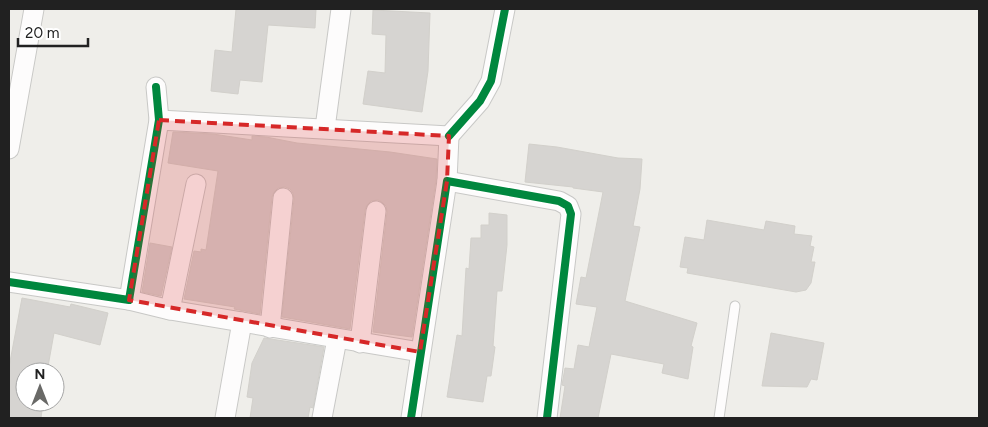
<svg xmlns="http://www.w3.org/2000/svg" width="988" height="427" viewBox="0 0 988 427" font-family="Figtree,sans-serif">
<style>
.building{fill:#d6d4d1;stroke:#d2d0cb}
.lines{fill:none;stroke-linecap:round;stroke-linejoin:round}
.service-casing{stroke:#c8c8c6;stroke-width:11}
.minor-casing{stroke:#c8c8c6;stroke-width:21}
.service{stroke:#fdfcfc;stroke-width:9}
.minor{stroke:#fdfcfc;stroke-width:19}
.cycleway-casing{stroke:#fff;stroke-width:11}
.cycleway{stroke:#00873e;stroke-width:8}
.marked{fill:#d62828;fill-opacity:0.2;stroke:#d62828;stroke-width:4;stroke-dasharray:10 6;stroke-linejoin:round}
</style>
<rect width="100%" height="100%" fill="#efeeea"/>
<g class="building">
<polygon points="236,9 316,9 315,28 268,25 262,82 240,80 238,94 211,91 215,50 232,52"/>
<polygon points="373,10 430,13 428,71 422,112 363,104 368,71 385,73 386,35 372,34"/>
<polygon points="173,132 213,134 252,140 252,136 266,137 297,143 390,152 437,159 436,180 412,337 373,332 387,212 386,206 382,202 378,200 371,201 367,205 365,210 350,329 282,317 294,199 293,193 290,189 285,187 278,188 274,192 272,197 260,314 234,309 235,307 184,299 194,251 201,252 201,249 206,250 218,171 168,163"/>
<polygon points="529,144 557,147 618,158 642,159 640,189 633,226 640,227 625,301 697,323 691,346 693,347 688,379 662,373 664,364 611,354 598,418 560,418 565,386 562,385 565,368 574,369 578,345 589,347 597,307 576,304 581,277 586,278 603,192 573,188 573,187 525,182"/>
<polygon points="489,213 507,215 507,245 502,291 497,291 493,346 495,347 491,376 487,376 483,402 447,397 457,335 462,336 466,268 469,269 471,238 481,238 481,225 489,225"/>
<polygon points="707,220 764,230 766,221 795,226 794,234 812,236 810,246 814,247 811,262 815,262 811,283 806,290 796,292 687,273 688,268 680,267 685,237 704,240"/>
<polygon points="150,243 172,247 161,296 142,292"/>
<polygon points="22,298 70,307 71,304 108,313 100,345 54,333 47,372 25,372 25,402 43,402 41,418 9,418 9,367"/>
<polygon points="771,333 824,343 817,380 811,379 807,387 762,386"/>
<polygon points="264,338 324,347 313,408 310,407 308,418 250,418 253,398 247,397 252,363"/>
</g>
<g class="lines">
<defs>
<polyline id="service" points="719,418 735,306"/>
<g id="minor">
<polyline points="159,120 449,136 447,181"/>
<polyline points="325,128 341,9"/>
<polyline points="449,136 480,101 491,81 505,9"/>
<polyline points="9,149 34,9"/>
<polyline points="9,282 129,300 159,120 156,87"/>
<polyline points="129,300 170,310 420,352"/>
<polyline points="170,310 196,184"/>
<polyline points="270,328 283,198"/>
<polyline points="360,343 376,211"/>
<polyline points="225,418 242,322"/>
<polyline points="322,418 337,339"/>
<polyline points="411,418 447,181 559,201 568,206 571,214 547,418"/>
</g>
</defs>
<use href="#service" class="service-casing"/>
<use href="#minor" class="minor-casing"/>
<use href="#service" class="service"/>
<use href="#minor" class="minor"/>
<defs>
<g id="cycleway">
<polyline points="449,136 480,101 491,81 505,9"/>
<polyline points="9,282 129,300 159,120 156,87"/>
<polyline points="411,418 447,181 559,201 568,206 571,214 547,418"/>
</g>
</defs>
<use href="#cycleway" class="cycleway-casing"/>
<use href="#cycleway" class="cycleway"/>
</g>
<path class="marked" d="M159 120 449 136 447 181 420 352 129 300Z"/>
<rect width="988" height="427" fill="none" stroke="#212121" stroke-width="20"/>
<g transform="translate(40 387)"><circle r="24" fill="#ffffff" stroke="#a6a6a6"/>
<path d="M0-4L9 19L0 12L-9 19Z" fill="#696967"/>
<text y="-8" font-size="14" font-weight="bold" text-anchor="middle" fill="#212121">N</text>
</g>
<path d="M18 38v8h70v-8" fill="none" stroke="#212121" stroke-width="2.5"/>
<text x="25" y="38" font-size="15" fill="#212121" stroke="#ffffff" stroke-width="4" paint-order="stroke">20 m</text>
</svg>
